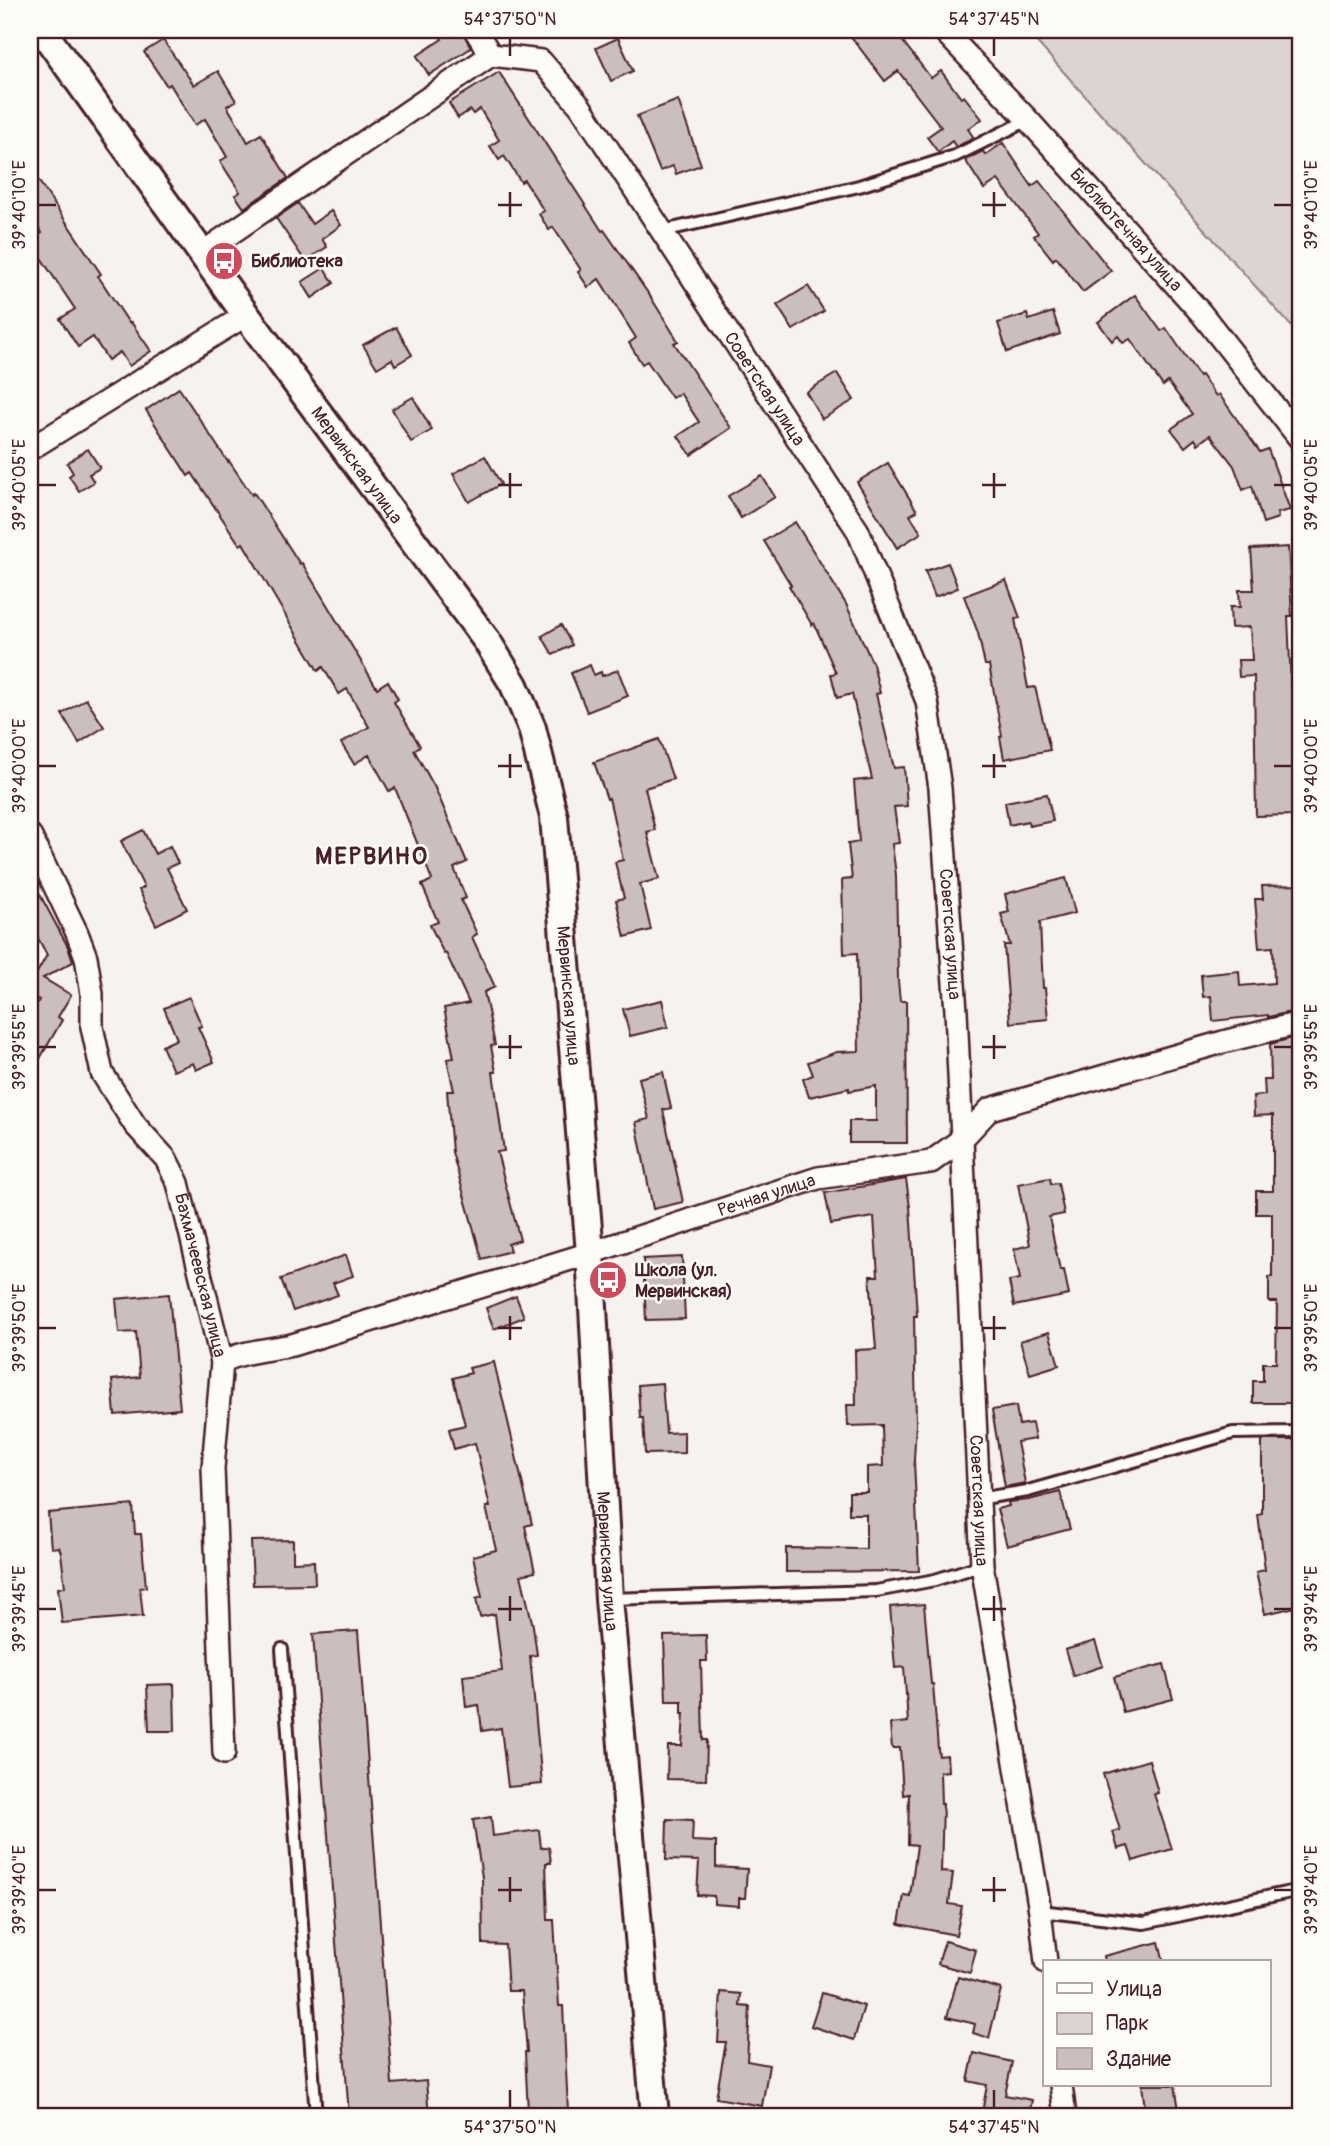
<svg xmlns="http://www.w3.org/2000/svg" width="1330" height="2146" viewBox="0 0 1330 2146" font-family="Pangolin,sans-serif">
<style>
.green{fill:#dcd4d2;stroke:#937a7e;stroke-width:2}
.building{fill:#cbbfbe;stroke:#4a1f2b;stroke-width:2}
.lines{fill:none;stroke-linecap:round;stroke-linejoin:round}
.service-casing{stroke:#4a1f2b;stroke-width:16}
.minor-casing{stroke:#4a1f2b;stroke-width:26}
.tertiary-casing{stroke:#4a1f2b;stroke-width:32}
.service{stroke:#fdfcf7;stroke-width:10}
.minor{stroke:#fdfcf7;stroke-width:21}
.tertiary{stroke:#fdfcf7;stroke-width:26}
.ticks{fill:none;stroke:#4a1f2b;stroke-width:2.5}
.labels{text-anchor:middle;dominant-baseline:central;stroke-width:5;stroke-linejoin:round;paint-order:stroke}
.street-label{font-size:18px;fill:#4a1f2b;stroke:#fdfcf7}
.poi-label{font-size:18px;font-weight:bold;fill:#4a1f2b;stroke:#fdfcf7;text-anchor:start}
.district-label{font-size:24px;font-weight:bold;letter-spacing:2px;fill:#4a1f2b;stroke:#fdfcf7}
.neatline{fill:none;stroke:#4a1f2b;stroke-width:2.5}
.ticks-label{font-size:18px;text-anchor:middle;fill:#4a1f2b}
</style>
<rect width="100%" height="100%" fill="#f6f3ef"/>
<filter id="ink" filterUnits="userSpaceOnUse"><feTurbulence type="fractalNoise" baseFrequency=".0143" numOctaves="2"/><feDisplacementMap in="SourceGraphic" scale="14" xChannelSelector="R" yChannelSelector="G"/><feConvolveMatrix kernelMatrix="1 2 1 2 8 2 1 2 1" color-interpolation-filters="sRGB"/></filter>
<g filter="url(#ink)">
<polygon class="green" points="1026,30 1300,30 1300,336"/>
<g class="building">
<polygon points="436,30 462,30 471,48 429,75 417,56 442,39"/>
<polygon points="846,30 894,30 931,78 941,71 961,98 964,96 982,119 968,129 974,138 956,147 952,141 938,152 927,137 941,127 898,71 885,81"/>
<polygon points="618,38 633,71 611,81 596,48"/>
<polygon points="163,40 194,85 218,71 236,101 227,106 248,142 261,134 288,178 244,208 235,195 240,192 220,161 227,157 205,119 195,125 170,84 167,86 144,52"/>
<polygon points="499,72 602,231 604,230 650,296 678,341 674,343 731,428 691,455 678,436 699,422 680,393 672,398 647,361 642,364 629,343 636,338 599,279 588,287 578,272 581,270 553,227 549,230 539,214 544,211 524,180 521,182 504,156 499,160 490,146 499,140 480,109 473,114 470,110 458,118 449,103"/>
<polygon points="678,100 701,165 676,174 673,166 660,171 637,116"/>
<polygon points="1003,143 1032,186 1039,181 1111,271 1083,292 1056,257 1053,260 1034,236 1038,233 998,180 984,189 965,160 983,151 985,155"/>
<polygon points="30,168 101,274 98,276 129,323 131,322 151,351 129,366 120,352 108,360 93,337 78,347 60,319 75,309 41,258 30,266 30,241 42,233 30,215"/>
<polygon points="298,203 312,224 331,211 341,225 322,239 327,247 305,261 276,218"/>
<polygon points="324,268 334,283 312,298 302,282"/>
<polygon points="808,286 824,311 793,330 777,305"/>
<polygon points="1135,295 1161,331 1166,328 1199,376 1201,375 1216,396 1219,394 1260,452 1268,449 1290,510 1277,513 1278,518 1263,523 1252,486 1243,490 1234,466 1210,435 1198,444 1195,439 1185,447 1171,429 1192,414 1168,382 1163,386 1130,339 1123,343 1118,336 1112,341 1098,322"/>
<polygon points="1053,312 1060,334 1007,352 998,323 1027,314 1029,320"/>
<polygon points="396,327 412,355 395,365 392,359 377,368 363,345"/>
<polygon points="837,373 854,400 822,419 806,392"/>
<polygon points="179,388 228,462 229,461 252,495 254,493 300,564 302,563 377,688 388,681 398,699 394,702 420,746 414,750 435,788 467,862 454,868 466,898 461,900 477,934 472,937 495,987 484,992 495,1045 491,1046 496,1072 493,1072 504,1151 497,1152 520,1240 508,1244 510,1251 482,1259 452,1152 447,1091 454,1091 447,1059 454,1058 444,1008 469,1003 446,953 444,954 430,925 438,922 422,885 432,880 395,788 389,791 369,755 354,764 341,743 369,727 347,689 339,694 323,667 318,671 243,543 240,545 192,473 188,476 146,410"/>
<polygon points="413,397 432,430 411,442 392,409"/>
<polygon points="88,449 100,468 89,474 94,482 79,491 69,476 73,473 67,463"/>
<polygon points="485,456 501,484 469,502 453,474"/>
<polygon points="888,463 917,511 910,515 921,533 897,548 857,482"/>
<polygon points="762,476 775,497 741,518 728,496"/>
<polygon points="795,522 846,604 873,664 880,693 876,694 894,768 904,767 907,806 894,807 899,843 892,844 896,875 898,981 900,1001 906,1001 907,1143 849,1143 849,1121 876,1121 876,1086 849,1091 849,1088 809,1097 803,1079 813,1075 808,1062 837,1052 859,1051 857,953 844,954 842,880 852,879 848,844 859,842 854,781 872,779 852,694 837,698 831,674 836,673 814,623 812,625 789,586 791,585 764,541"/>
<polygon points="1288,547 1292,616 1288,616 1291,686 1294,686 1298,815 1256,816 1254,676 1239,677 1238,660 1252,660 1250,627 1231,628 1230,607 1240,607 1239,590 1254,590 1251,549"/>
<polygon points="948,563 958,588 935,597 925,571"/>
<polygon points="1006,580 1020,618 1015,619 1028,688 1035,687 1050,750 1004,759 1000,737 1002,736 989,665 985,665 978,633 964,596"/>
<polygon points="561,625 572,645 553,655 542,636"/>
<polygon points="590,665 594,675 601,672 602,676 618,670 628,696 587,712 571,673"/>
<polygon points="86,699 104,727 79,743 62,714"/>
<polygon points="659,739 673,779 645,788 655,830 647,832 659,879 640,884 651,930 625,937 616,900 624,898 615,862 623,860 609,798 607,799 594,762"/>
<polygon points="1047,794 1053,821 1029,826 1028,821 1009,825 1005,802"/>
<polygon points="143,830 155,854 170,846 178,863 167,868 187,909 156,925 139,890 144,887 121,841"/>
<polygon points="30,876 68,947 73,962 43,978 71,995 58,1017 62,1020 30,1076 30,1016 39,1000 30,995 30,985 47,955 30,923"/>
<polygon points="1066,878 1075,913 1040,922 1043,988 1045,988 1048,1019 1010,1023 1004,945 1010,945 1001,914 1009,912 1005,894"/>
<polygon points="1300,885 1300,1010 1268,1017 1268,1015 1213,1021 1211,996 1203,997 1201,975 1239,971 1240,986 1274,983 1273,947 1259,948 1255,899 1263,899 1262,886"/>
<polygon points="189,997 202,1026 198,1027 214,1062 196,1070 193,1063 173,1071 162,1046 177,1039 164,1008"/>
<polygon points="662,1000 668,1027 630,1036 623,1009"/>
<polygon points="1300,1036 1300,1403 1253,1403 1253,1381 1263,1381 1263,1363 1276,1363 1277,1302 1269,1302 1269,1277 1272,1277 1272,1214 1256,1214 1256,1191 1273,1191 1273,1115 1254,1116 1253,1096 1265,1095 1264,1080 1271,1080 1270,1044"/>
<polygon points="663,1072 671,1108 663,1110 683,1202 653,1209 636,1122 649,1119 639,1078"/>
<polygon points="1050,1178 1051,1184 1058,1183 1064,1214 1049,1217 1060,1270 1064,1270 1069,1295 1014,1306 1009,1281 1020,1279 1014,1249 1030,1245 1018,1184"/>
<polygon points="906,1179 910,1207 917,1316 914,1316 916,1423 914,1460 919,1571 786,1572 786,1548 866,1549 866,1514 849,1514 849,1492 867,1492 867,1467 883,1466 882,1425 848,1426 847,1405 856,1405 855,1350 876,1349 870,1276 878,1276 874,1217 831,1224 825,1193"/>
<polygon points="346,1255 353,1276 333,1283 338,1295 293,1311 281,1279"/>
<polygon points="682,1257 685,1319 646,1320 643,1259"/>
<polygon points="169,1294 180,1409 115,1415 112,1380 140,1377 136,1332 119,1333 116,1299"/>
<polygon points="516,1296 524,1317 494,1329 486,1308"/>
<polygon points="1049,1332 1059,1365 1030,1374 1020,1341"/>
<polygon points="494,1362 532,1524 525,1526 535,1572 521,1575 533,1626 537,1655 530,1656 542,1784 508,1787 501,1728 482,1731 479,1705 466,1707 463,1676 502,1671 495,1614 480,1617 476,1599 482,1597 473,1556 496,1550 486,1507 490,1507 475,1443 454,1449 449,1429 465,1425 453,1378 471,1373 469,1368"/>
<polygon points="662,1383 666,1433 684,1432 684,1453 645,1454 643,1418 640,1418 638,1385"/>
<polygon points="1016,1406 1019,1425 1032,1423 1035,1439 1017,1442 1025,1483 1005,1487 992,1410"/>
<polygon points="1262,1440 1300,1440 1300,1606 1265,1614 1256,1572 1265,1570 1258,1515 1262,1514"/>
<polygon points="1060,1492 1070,1529 1007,1546 997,1509 1009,1506 1008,1502 1029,1500"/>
<polygon points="133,1505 135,1534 141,1534 146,1587 140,1588 143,1616 62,1623 58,1588 65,1587 61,1553 59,1547 51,1548 48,1513"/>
<polygon points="293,1540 293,1562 314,1561 315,1584 253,1585 251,1541"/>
<polygon points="924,1604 931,1684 933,1684 938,1749 939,1756 947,1755 948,1771 940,1772 941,1804 943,1804 941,1872 953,1873 949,1904 962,1906 956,1935 899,1924 904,1895 910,1896 917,1845 908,1844 909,1794 903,1795 900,1748 892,1748 890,1724 908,1722 904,1667 895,1668 890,1607"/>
<polygon points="358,1631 392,2084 426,2081 429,2116 349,2116 313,1634"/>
<polygon points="706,1635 707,1661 701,1661 703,1740 707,1740 706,1780 667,1779 668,1746 682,1746 684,1713 682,1713 682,1701 666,1701 664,1636"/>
<polygon points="1095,1641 1103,1666 1073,1676 1065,1650"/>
<polygon points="1164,1664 1173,1699 1123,1712 1114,1677"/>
<polygon points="174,1684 175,1731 149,1731 147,1685"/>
<polygon points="1149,1760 1158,1793 1154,1794 1172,1849 1133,1861 1128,1846 1118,1849 1113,1832 1120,1830 1103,1774"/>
<polygon points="491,1817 493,1836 539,1830 541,1848 549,1847 551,1863 546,1863 548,1920 554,1920 559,2006 563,2006 568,2111 528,2113 525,2052 527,2052 522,1991 508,1991 505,1945 483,1944 482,1877 473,1820"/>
<polygon points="667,1819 693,1820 692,1841 716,1842 716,1867 747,1869 745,1898 739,1898 739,1906 714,1904 714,1896 697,1895 699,1861 666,1860"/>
<polygon points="945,1941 976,1950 970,1973 938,1964"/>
<polygon points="1159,1942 1164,1962 1105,1962 1104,1956"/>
<polygon points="958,1977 1001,1989 989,2038 973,2033 975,2024 947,2017"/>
<polygon points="721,1992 741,1994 740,2006 750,2007 747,2061 769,2065 762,2106 716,2098 726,2042 718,2042"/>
<polygon points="822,1993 864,2006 854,2040 811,2026"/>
<polygon points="974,2053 1012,2062 1005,2095 1032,2100 1029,2116 999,2116 982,2113 987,2085 968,2081"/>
<polygon points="1142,2085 1175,2085 1180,2116 1146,2116"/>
</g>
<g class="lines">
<defs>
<g id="service">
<polyline points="663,231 859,186 955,156 1028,120"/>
<polyline points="977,1499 1028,1491 1233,1433 1300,1432"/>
<polyline points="609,1599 876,1591 935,1580 982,1565"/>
<polyline points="282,1649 316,2116"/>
<polyline points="1040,1911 1144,1923 1300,1890"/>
</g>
<g id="minor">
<polyline points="475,30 491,55"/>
<path id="s1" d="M943 30 1028 120 1201 313 1300 439"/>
<path id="s2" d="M202 253 491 55 541 61 580 106 858 531 927 701 940 788 956 1011 982 1565 1040 1911 1046 1962"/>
<polyline points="30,449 246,315"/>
<path id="s3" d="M30 835 77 933 86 957 92 994V1027L102 1073 135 1125 166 1159 178 1183 222 1362 213 1468 224 1753"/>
<path id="s4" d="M222 1362C243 1351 268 1350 292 1345L590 1253 818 1178 931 1162 962 1139 990 1109 1223 1042 1300 1023"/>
<polyline points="1061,2085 1065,2116"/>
</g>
<g id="tertiary">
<path id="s5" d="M42 30 246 315 487 641 514 685 532 728 554 817 590 1253 609 1599 655 2116"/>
</g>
</defs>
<use href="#service" class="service-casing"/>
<use href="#minor" class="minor-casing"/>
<use href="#tertiary" class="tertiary-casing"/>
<use href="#service" class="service"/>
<use href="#minor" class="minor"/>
<use href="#tertiary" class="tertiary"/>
</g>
</g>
<path class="ticks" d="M510 38V56M994 38V56M510 192V217M994 192V217M38 205H56M498 205H522M982 205H1006M1274 205H1292M510 473V498M994 473V498M38 485H56M498 485H522M982 485H1006M1274 485H1292M510 754V778M994 754V778M38 766H56M498 766H522M982 766H1006M1274 766H1292M510 1035V1059M994 1035V1059M38 1047H56M498 1047H522M982 1047H1006M1274 1047H1292M510 1316V1340M994 1316V1340M38 1328H56M498 1328H522M982 1328H1006M1274 1328H1292M510 1596V1621M994 1596V1621M38 1609H56M498 1609H522M982 1609H1006M1274 1609H1292M510 1877V1902M994 1877V1902M38 1890H56M498 1890H522M982 1890H1006M1274 1890H1292M510 2090V2108M994 2090V2108"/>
<defs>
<symbol id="bus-disc" viewBox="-11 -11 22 22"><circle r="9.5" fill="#d1495b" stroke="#fdfcf7"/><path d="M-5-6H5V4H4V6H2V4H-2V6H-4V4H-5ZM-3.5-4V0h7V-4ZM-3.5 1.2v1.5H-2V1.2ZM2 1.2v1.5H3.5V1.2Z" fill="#fff"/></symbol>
</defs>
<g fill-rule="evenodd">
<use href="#bus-disc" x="202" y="239" width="44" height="44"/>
<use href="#bus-disc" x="586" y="1258" width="44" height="44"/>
</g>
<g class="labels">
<g class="street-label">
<text stroke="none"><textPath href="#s1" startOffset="271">Библиотечная улица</textPath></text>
<text stroke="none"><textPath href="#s2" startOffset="798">Советская улица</textPath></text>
<text stroke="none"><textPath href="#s5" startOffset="537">Мервинская улица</textPath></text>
<text stroke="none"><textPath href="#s2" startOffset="1386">Советская улица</textPath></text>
<text stroke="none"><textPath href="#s5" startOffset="1125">Мервинская улица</textPath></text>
<text stroke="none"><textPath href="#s4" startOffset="570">Речная улица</textPath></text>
<text stroke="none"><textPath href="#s3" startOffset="481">Бахмачеевская улица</textPath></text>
<text stroke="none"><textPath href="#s2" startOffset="1953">Советская улица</textPath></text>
<text stroke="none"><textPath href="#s5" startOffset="1692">Мервинская улица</textPath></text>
</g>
<g class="poi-label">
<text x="251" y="261">Библиотека</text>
<text x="635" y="1270">Школа (ул.<tspan x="635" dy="21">Мервинская)</tspan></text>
</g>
<g class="district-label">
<text x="372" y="856">МЕРВИНО</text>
</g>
</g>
<rect width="1330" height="2146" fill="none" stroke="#fdfcf7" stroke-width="77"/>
<rect x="1043" y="1960" width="228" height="126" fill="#fdfcf7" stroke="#b5a4a5" stroke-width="2"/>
<rect x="1057" y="1983" width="35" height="10" fill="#fdfcf7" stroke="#b5a4a5" stroke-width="2"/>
<text x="1106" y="1996" font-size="21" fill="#4a1f2b">Улица</text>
<rect x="1057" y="2013" width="35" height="21" fill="#dcd4d2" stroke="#b5a4a5" stroke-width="2"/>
<text x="1106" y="2030" font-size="21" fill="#4a1f2b">Парк</text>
<rect x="1057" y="2048" width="35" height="21" fill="#cbbfbe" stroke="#b5a4a5" stroke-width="2"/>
<text x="1106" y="2066" font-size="21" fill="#4a1f2b">Здание</text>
<rect x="38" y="38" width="1254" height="2070" class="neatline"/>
<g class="ticks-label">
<text x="510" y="25">54°37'50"N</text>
<text x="994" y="25">54°37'45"N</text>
<text transform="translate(1311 205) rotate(-90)" y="6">39°40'10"E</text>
<text transform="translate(19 205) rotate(-90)" y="6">39°40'10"E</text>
<text transform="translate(1311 485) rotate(-90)" y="6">39°40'05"E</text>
<text transform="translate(19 485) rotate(-90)" y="6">39°40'05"E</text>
<text transform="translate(1311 766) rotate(-90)" y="6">39°40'00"E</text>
<text transform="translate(19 766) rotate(-90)" y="6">39°40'00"E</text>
<text transform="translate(1311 1047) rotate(-90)" y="6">39°39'55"E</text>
<text transform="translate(19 1047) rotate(-90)" y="6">39°39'55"E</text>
<text transform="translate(1311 1328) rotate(-90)" y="6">39°39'50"E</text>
<text transform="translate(19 1328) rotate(-90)" y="6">39°39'50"E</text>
<text transform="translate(1311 1609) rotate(-90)" y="6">39°39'45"E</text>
<text transform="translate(19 1609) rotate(-90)" y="6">39°39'45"E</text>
<text transform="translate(1311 1890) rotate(-90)" y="6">39°39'40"E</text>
<text transform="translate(19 1890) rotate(-90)" y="6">39°39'40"E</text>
<text x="510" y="2133">54°37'50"N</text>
<text x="994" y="2133">54°37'45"N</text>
</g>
</svg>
